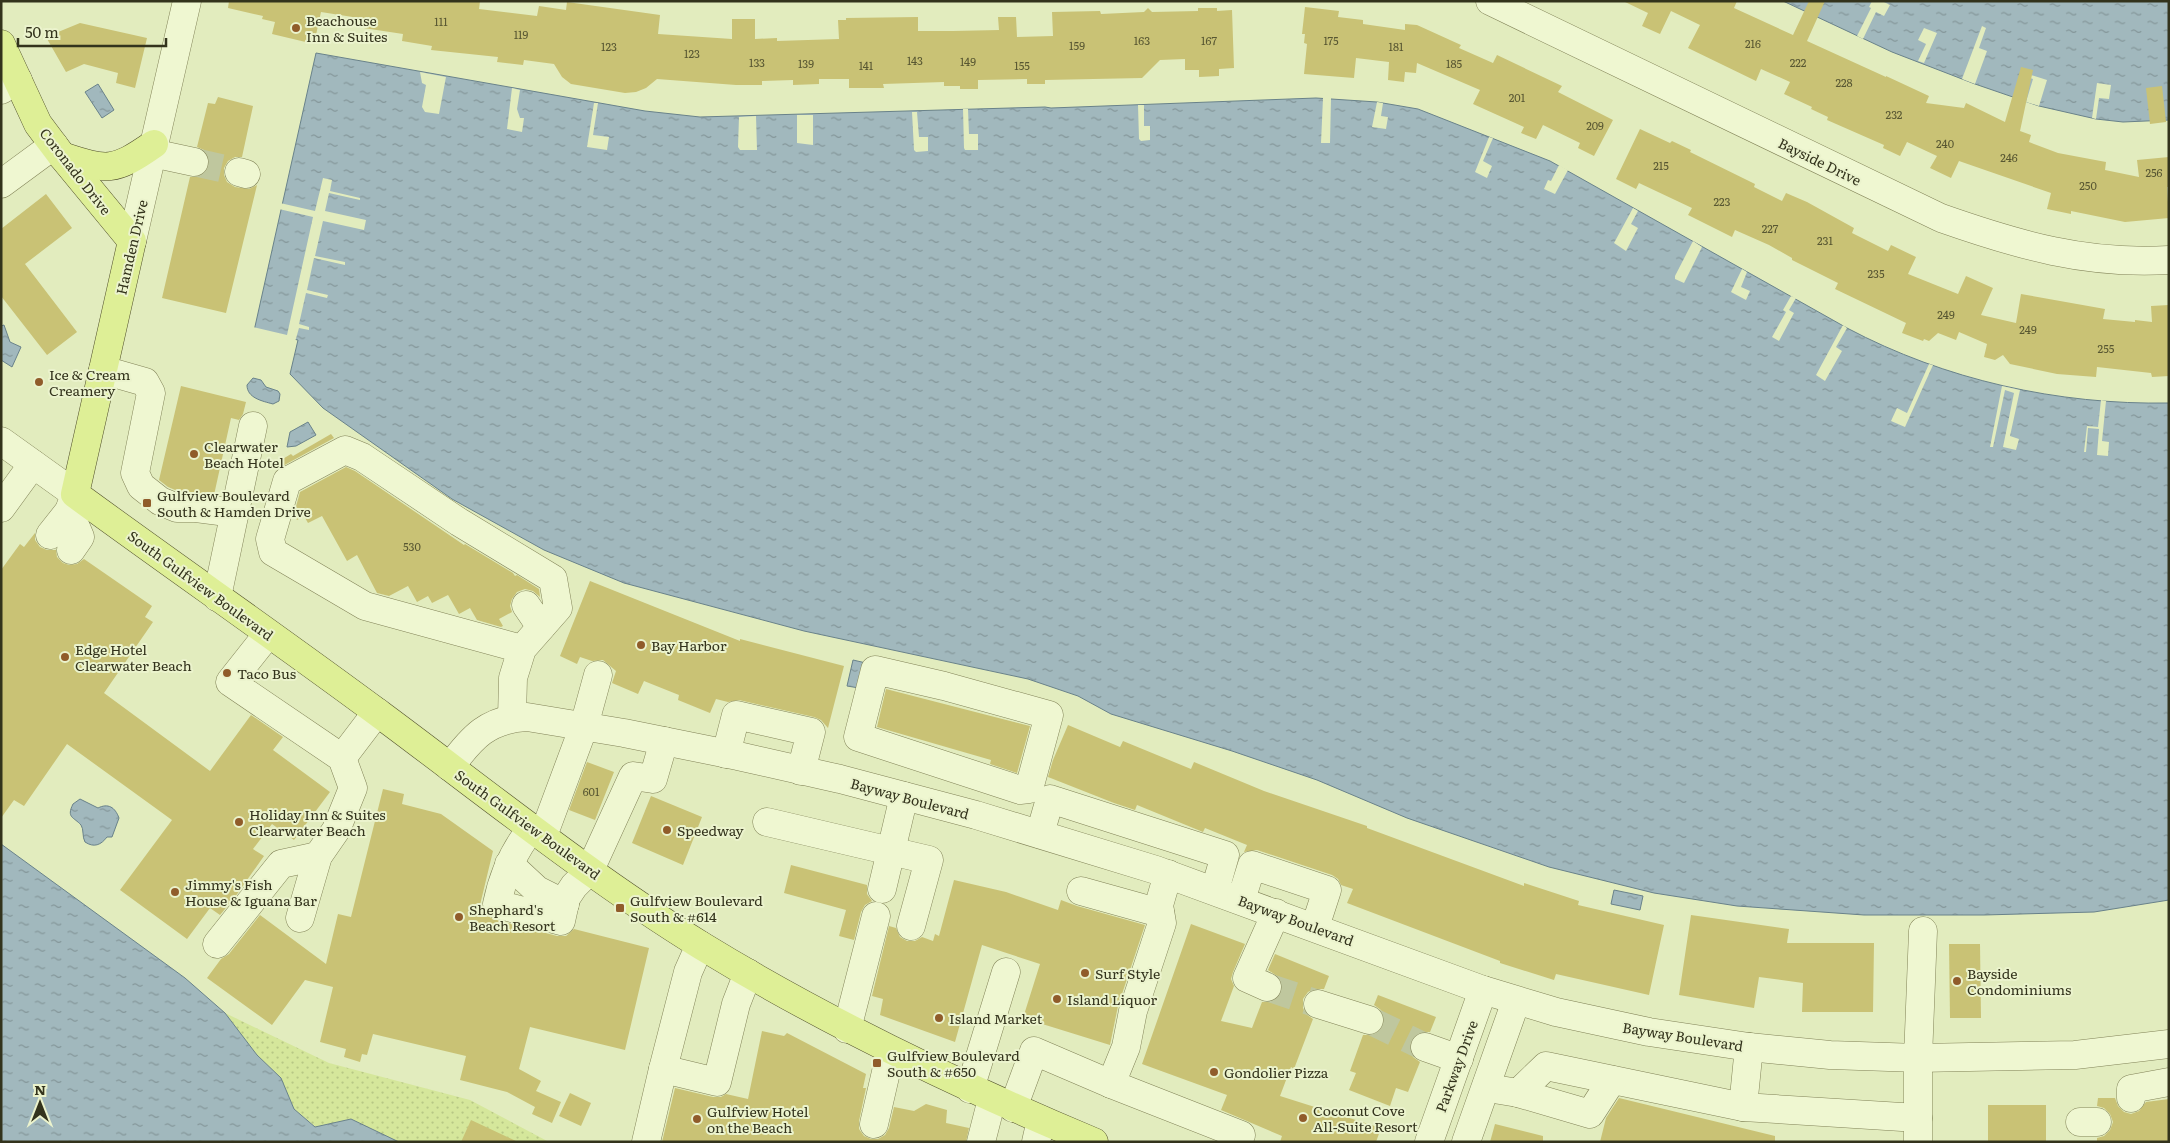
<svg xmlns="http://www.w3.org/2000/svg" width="2170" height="1143" viewBox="0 0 2170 1143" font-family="Literata,serif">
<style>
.sand{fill:url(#sand-dots)}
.water{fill:url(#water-ripples);stroke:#69828a}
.pier{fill:#e2ecbe}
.building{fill:#c9c275}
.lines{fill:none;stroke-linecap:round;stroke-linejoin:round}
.minor-tunnel{stroke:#bfc79e;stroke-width:28;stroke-dasharray:28 14;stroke-linecap:butt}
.minor-casing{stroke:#828358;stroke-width:29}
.major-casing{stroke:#514f2c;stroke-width:29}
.minor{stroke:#eff7d1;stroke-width:28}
.major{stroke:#deef96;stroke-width:28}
.poi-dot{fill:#905c2a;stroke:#ebf3cd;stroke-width:2}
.labels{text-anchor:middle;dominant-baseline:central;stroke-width:4;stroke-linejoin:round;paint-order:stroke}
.number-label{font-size:11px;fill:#585732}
.poi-label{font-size:14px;fill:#33331c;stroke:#ebf3cd;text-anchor:start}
.street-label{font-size:14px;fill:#33331c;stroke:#ebf3cd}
</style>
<defs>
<pattern id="sand-dots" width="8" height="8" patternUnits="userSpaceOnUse" patternTransform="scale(1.25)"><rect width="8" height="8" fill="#d5e79b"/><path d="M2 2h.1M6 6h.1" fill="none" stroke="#b7c785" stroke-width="1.8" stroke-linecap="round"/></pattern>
<pattern id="water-ripples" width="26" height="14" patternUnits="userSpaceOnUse" patternTransform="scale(1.25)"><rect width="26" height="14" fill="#a1b8bd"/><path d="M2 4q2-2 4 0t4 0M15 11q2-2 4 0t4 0" fill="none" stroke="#849699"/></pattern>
</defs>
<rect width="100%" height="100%" fill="#e2ecbe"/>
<polygon class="sand" points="225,1013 329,1063 470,1100 549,1142 399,1142 351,1119 316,1127 294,1109 281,1078 257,1055"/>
<g class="water">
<polygon points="1783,1 2169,1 2169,120 2123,122 2096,119 2039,106 1975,84 1892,52"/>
<path d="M316 53 645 111 700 117 1045 107 1051 108 1316 98 1377 102 1418 109 1550 161 1847 328C1945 380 2058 405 2169 403V900L2094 912 1984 915H1864L1737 906 1654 893 1549 867 1407 818 1317 780 1232 751 1111 714 1078 696 1028 679 804 631 624 583 544 550 452 499 323 408 290 374 298 340 254 331Z"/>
<polygon points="98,84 114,110 102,118 85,92"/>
<polygon points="4,325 10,342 21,347 12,367 1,360 1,326"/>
<path d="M253 378 261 380 266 387 278 391 280 394 279 401 273 404C262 401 247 398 247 385Z"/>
<polygon points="308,422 316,435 296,446 287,447 290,432"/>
<polygon points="853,660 866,663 859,688 847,686"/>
<path d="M80 799 98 808C108 803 115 807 119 818L112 837H107C101 845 94 848 85 842 82 837 84 829 81 825 74 817 66 818 73 804Z"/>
<polygon points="1,844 185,978 225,1013 257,1055 281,1078 294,1109 315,1127 351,1119 399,1142 1,1142"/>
<polygon points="1614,890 1643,896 1640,910 1611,904"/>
</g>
<g class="pier">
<polygon points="1872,1 1882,1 1890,5 1884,16 1876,12 1863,39 1857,36 1871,8 1869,7"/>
<polygon points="1982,26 1986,28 1979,48 1987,51 1975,84 1962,79"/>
<polygon points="1924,28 1937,33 1924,63 1918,61 1926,44 1918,40"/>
<polygon points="420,72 446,77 439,114 425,112 422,107 426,85 422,83"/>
<polygon points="2031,75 2047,80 2039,106 2026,102 2033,79 2030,78"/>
<polygon points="2097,83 2111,85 2109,99 2099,98 2096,119 2092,118"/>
<polygon points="512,88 520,90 517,109 520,118 524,118 522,132 507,129"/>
<polygon points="1323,98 1331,98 1330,143 1321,143"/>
<polygon points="1377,102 1383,103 1381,116 1388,117 1386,129 1372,127"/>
<polygon points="594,103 598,103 593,135 609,137 607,150 587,147"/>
<polygon points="1138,105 1144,105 1144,126 1150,126 1150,140 1141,141 1139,139"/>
<polygon points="963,109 968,109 969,134 978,134 978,150 965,150 964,148"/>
<polygon points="912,112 917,112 919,137 928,137 928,151 916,152 914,150"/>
<polygon points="797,115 813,115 813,145 797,143"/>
<polygon points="756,116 757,150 740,150 738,147 739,117"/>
<polygon points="1489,137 1493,138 1483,161 1492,166 1487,178 1475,172"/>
<polygon points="1559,165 1568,170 1555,194 1544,189 1548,180 1551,181"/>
<polygon points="323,178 332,180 330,191 360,198 360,200 329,193 325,211 366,220 364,230 323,221 315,256 345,262 345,265 314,258 307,290 328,295 327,298 306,293 299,324 309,327 309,330 299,328 295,342 253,333 253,327 287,335 313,217 279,209 280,203 315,211"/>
<polygon points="1633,208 1638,211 1631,224 1638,228 1626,251 1614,243"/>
<polygon points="1693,241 1702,247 1684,283 1675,279 1675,276"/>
<polygon points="1742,269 1747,272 1741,287 1750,291 1746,300 1731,292"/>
<polygon points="1791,296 1796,298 1789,310 1794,313 1779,341 1772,337 1786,312 1783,310"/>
<polygon points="1843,325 1847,328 1836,347 1842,351 1825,381 1816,375"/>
<polygon points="1929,364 1933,365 1905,427 1891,421 1897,408 1907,413"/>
<polygon points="2002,386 2020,390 2010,436 2019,439 2016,450 2003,447 2014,393 2005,390 1993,447 1990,447"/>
<polygon points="2101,400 2106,401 2102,441 2109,442 2108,456 2097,455 2099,429 2088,428 2086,452 2084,452 2087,426 2098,427"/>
</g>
<g class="building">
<polygon points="229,1 480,1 479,9 537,16 539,6 566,10 567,2 660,15 658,34 732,39 732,19 755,19 755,39 777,38 777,41 839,39 838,20 846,20 846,18 918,17 918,31 953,31 999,30 998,17 1016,17 1017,37 1053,36 1052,12 1100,11 1101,14 1144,12 1148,8 1152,12 1198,11 1198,8 1217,8 1217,11 1232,10 1234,68 1219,69 1219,76 1199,77 1199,70 1185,70 1185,59 1160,60 1142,78 1045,80 1045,84 1027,84 1027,79 978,80 978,89 960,89 960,86 944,86 944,82 883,84 884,88 849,88 849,79 819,79 819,84 793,85 793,80 762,81 762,85 736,85 657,79 646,88 636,92 625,93 571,84 562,77 554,64 524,60 523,65 497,62 498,57 431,50 432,46 402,41 403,34 357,27 359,18 321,12 314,44 272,34 275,22 262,19 263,16 228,8"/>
<polygon points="1623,1 1737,1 1734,8 1793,35 1809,1 1825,1 1807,41 1886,77 1886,76 1929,96 1926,103 1964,108 1966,103 2005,122 2021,67 2033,70 2020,131 2031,135 2029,142 2058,153 2106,162 2105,170 2139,177 2137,160 2169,157 2169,187 2167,187 2169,218 2125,222 2071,211 2071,214 2047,209 2051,193 1959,161 1951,178 1930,168 1937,156 1907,142 1900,156 1883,148 1884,145 1827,120 1828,117 1811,109 1812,107 1784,94 1790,82 1761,69 1756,81 1688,48 1700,25 1671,11 1660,34 1642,26 1648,13"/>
<polygon points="1305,7 1339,11 1338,17 1363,20 1363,24 1405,30 1405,24 1417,25 1461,45 1459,48 1493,63 1497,55 1562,86 1558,92 1613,120 1594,156 1578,148 1580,143 1543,125 1536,139 1521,133 1524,127 1473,104 1480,90 1417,63 1416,73 1405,72 1404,82 1388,80 1389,62 1356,58 1354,78 1304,74 1307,44 1304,43 1305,34 1302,34"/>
<polygon points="80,23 147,38 135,88 116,83 118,73 84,64 66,72 46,37"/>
<polygon points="2162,86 2166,122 2150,124 2146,88"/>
<polygon points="218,97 253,106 242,157 235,157 228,161 224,168 224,175 227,182 235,187 249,189 257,185 226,313 162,298 190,177 199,177 206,172 209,166 209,157 204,150 197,147 208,103 215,104"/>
<polygon points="1640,129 1670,143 1672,141 1691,150 1690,152 1755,184 1754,187 1782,201 1786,193 1807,202 1854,228 1852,233 1888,251 1891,245 1916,257 1908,274 1958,294 1966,276 1993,288 1981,315 2016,323 2021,294 2105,309 2103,319 2135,322 2135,320 2152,322 2151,306 2169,305 2169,376 2152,377 2151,373 2097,367 2096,377 2057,374 2010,364 2003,355 1995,360 1984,357 1987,344 1959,332 1956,340 1938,333 1929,341 1924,339 1923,341 1902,333 1906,323 1835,289 1838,283 1792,260 1792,258 1769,245 1735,230 1732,237 1688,215 1692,208 1639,183 1636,189 1616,179"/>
<polygon points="46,194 72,228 25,264 77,332 47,355 1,296 1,229"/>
<polygon points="181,386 246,402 243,414 239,420 231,418 214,495 180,492 168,487 159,480"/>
<polygon points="331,434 334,438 279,468 276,463 291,454 293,456"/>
<polygon points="346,467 355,471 464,545 465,544 513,573 515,576 517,575 539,589 540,597 533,591 525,589 517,592 512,599 510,606 512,612 499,619 503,626 501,627 477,620 470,608 459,614 448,595 432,603 428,596 417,602 408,586 389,596 377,593 357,555 347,561 322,516 308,523 304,516 297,520 294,514 300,492"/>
<polygon points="35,533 35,540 40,547 47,550 56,550 57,557 63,563 69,565 77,564 84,559 152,606 145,617 153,622 104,693 210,771 251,715 283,737 273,750 330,792 294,840 272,824 253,849 264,856 235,897 220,915 210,908 187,939 120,890 172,820 67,744 24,806 14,800 1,818 1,570 20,544 24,547"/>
<polygon points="590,581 740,641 740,639 844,666 828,728 821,720 814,717 739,700 728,702 716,699 710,713 678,700 679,695 644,681 638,694 612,683 616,671 603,660 592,661 580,657 577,664 560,656"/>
<polygon points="886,689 1030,726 1017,773 990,764 991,760 877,727"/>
<polygon points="1068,725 1120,747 1123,741 1191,769 1194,762 1264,791 1367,826 1367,828 1524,886 1524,883 1579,901 1578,905 1664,925 1649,995 1556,974 1554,980 1500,963 1500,961 1347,903 1353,889 1341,885 1338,879 1332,875 1257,850 1244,852 1247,845 1205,828 1203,832 1137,805 1135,810 1114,803 1048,777 1053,760"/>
<polygon points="587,762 614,772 595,820 569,810"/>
<polygon points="383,789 404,794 402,804 441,814 493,851 480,905 486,915 493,919 557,936 566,936 574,929 649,948 625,1050 530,1027 519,1069 541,1081 536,1091 561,1102 552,1123 532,1114 535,1107 507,1092 460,1080 466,1056 373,1034 367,1055 362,1054 360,1062 344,1057 346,1049 320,1042 333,987 305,980 272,1025 207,978 221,959 229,954 260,915 326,964 338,914 351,917"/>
<polygon points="651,796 702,817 683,865 632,843"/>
<polygon points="791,865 867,885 867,894 872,901 865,905 861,912 854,940 839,936 846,910 784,893"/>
<polygon points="954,880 1006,892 1058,910 1061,900 1077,906 1145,925 1118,1006 1110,1045 1023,1018 1040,964 982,945 955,1042 880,1015 883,999 872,996 889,926 896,928 900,937 907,941 915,941 922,937 933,941 935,934 939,936"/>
<polygon points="1691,915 1789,929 1787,943 1874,943 1873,1012 1802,1012 1803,983 1759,977 1754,1008 1679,995"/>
<polygon points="1191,924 1245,944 1233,972 1231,979 1234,986 1221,1021 1252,1028 1262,1002 1269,1002 1276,1000 1281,994 1283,986 1280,978 1268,970 1275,954 1329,976 1324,989 1314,989 1308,992 1303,999 1303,1008 1306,1014 1313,1019 1294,1069 1291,1067 1280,1096 1381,1128 1376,1142 1280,1142 1282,1136 1221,1110 1227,1095 1142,1064"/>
<polygon points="1949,944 1980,944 1981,1018 1950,1018"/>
<polygon points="1378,995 1436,1017 1430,1032 1422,1032 1415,1035 1410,1041 1410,1050 1413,1057 1420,1062 1408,1092 1396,1088 1390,1106 1349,1090 1356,1073 1350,1071 1363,1035 1373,1035 1380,1031 1384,1024 1384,1016 1381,1010 1374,1005"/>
<polygon points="762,1031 784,1036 787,1033 866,1074 863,1088 866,1088 859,1121 859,1129 864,1136 871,1139 878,1139 885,1135 889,1128 894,1107 914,1111 926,1104 947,1110 946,1123 969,1128 966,1142 662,1142 675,1088 713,1097 721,1097 726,1094 748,1099"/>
<polygon points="570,1093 591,1103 581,1126 559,1116"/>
<polygon points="1619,1098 1775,1136 1775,1142 1600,1142 1606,1118"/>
<polygon points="2098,1098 2115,1098 2118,1106 2124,1112 2131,1114 2139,1111 2146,1102 2169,1099 2169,1142 2097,1142 2097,1138 2104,1136 2110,1130 2113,1122 2110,1114 2104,1108 2097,1106"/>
<rect x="1988" y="1105" width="58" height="37"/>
<polygon points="471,1120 518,1142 461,1142"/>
<polygon points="1495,1124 1543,1136 1543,1142 1490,1142"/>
</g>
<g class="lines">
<g class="minor-tunnel">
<polyline points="194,162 239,172"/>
<polyline points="1267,987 1318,1004"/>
<polyline points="1369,1020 1425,1047"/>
</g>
<defs>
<g id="minor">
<path d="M1490 1 1941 218C2018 245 2086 265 2169 260"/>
<polyline points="1,90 18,80"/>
<polyline points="152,153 194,162"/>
<polyline points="239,172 246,174"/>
<polyline points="1,184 54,145"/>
<polyline points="132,241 187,1"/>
<polyline points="103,370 145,382 151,393 135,473 141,486 160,501 177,508 196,508 235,513"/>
<polyline points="1,441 75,494 69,511 50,535"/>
<polyline points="1,508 33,464"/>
<polyline points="69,511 80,537 71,550"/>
<polyline points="217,597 253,426"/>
<polyline points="526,605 541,627"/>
<polyline points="268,634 230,682 342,758 353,788 336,830 318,856 300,918"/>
<polygon points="875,670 944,686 1049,715 1029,789 1020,790 858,737"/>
<polyline points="512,718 513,678 522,649 558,608 553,579 459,522 362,457 345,450 287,481 270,539 273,552 365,606 522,649"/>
<polyline points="726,754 736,715 811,732 801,771"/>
<polyline points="342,758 377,712"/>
<path d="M450 767C472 737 488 719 527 717L624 733 738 756 840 779 976 815 1156 870 1483 990 1556 1012 1649 1032 1749 1047 1830 1055 1918 1058 2075 1055 2169 1044"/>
<polyline points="767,822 929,860 911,926"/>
<path d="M532 828C513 851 503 875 497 904L561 921 566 898 574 886 590 870 633 776 653 779 664 741"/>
<polyline points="1040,834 1050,799 1225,855 1215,890"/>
<polyline points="543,836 584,726 598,675"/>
<polyline points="509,864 537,890 565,904"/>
<polyline points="1168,874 1159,905 1162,923 1133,1011 1126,1047 1111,1084 1241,1135 1238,1142"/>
<polyline points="882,889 904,796"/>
<polyline points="1081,891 1160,913"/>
<polyline points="1241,900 1252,865 1327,890 1315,927"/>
<polyline points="217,944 281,864 318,856"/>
<polyline points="700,945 688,972 663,1069 717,1082 736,1004 748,973"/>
<polyline points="1267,987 1247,978 1276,913"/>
<polyline points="1318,1004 1369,1020"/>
<polyline points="847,1029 876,916"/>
<polyline points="1425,1047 1459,1059"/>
<polyline points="1749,1047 1743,1107 1918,1118"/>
<polyline points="1487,1084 1500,1090 1518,1093 1546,1066 1743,1107"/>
<polyline points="970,1089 1006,972"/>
<polyline points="1518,1093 1590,1114 1612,1080"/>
<polyline points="2131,1098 2131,1089 2169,1082"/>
<polyline points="1013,1108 1034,1051 1111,1084"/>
<polyline points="2080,1122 2097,1122"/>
<polyline points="874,1124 886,1072 893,1053"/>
<polyline points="646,1142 663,1069"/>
<polyline points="981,1142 992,1099"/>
<polyline points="1036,1142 1041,1120"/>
<polyline points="1429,1142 1483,990"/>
<polyline points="1466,1142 1516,1001"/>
<polyline points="1918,1142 1918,1058 1923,931"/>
</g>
<g id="major">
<path d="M1 44 38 124 62 156 132 241 75 494C176 568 280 640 381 715 486 793 590 877 702 946 828 1023 958 1085 1094 1142"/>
<path d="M62 156C107 171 114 172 154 144"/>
</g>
</defs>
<use href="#minor" class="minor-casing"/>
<use href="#major" class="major-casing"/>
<use href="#minor" class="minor"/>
<use href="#major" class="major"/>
</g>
<g class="poi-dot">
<circle cx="296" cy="28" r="5"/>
<circle cx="39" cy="382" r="5"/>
<circle cx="194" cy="454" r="5"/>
<rect x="142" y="498" width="10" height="10" rx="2.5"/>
<circle cx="641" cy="645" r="5"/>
<circle cx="65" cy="657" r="5"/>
<circle cx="227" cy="673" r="5"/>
<circle cx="239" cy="822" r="5"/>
<circle cx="667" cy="830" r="5"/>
<circle cx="175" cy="892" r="5"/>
<rect x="615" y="903" width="10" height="10" rx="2.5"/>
<circle cx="459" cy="917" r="5"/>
<circle cx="1085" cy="973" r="5"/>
<circle cx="1957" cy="981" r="5"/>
<circle cx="1057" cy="999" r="5"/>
<circle cx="939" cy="1018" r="5"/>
<rect x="872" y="1058" width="10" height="10" rx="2.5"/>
<circle cx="1214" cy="1072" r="5"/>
<circle cx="1303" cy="1118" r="5"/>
<circle cx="697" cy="1119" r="5"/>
</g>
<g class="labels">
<g class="number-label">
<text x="441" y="21">111</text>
<text x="521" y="34">119</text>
<text x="1142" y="40">163</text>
<text x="1209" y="40">167</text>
<text x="1331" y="40">175</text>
<text x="1753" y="43">216</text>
<text x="1077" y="45">159</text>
<text x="609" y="46">123</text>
<text x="1396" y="46">181</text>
<text x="692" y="53">123</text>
<text x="915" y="60">143</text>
<text x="968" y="61">149</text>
<text x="757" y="62">133</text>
<text x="1798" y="62">222</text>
<text x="806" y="63">139</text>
<text x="1454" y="63">185</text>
<text x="866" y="65">141</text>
<text x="1022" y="65">155</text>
<text x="1844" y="82">228</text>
<text x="1517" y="97">201</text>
<text x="1894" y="114">232</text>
<text x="1595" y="125">209</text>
<text x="1945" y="143">240</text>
<text x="2009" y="157">246</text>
<text x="1661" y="165">215</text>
<text x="2154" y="172">256</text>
<text x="2088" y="185">250</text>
<text x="1722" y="201">223</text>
<text x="1770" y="228">227</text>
<text x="1825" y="240">231</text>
<text x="1876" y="273">235</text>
<text x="1946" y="314">249</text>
<text x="2028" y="329">249</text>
<text x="2106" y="348">255</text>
<text x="412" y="546">530</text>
<text x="591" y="791">601</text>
</g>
<g class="poi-label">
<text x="306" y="20">Beachouse<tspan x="306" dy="16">Inn &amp; Suites</tspan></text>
<text x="49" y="374">Ice &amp; Cream<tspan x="49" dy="16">Creamery</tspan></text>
<text x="204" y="446">Clearwater<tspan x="204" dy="16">Beach Hotel</tspan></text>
<text x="157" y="495">Gulfview Boulevard<tspan x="157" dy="16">South &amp; Hamden Drive</tspan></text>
<text x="651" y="645">Bay Harbor</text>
<text x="75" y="649">Edge Hotel<tspan x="75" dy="16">Clearwater Beach</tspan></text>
<text x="237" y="673">Taco Bus</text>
<text x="249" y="814">Holiday Inn &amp; Suites<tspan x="249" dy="16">Clearwater Beach</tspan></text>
<text x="677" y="830">Speedway</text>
<text x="185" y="884">Jimmy's Fish<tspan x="185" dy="16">House &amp; Iguana Bar</tspan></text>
<text x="630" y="900">Gulfview Boulevard<tspan x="630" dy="16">South &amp; #614</tspan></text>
<text x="469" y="909">Shephard's<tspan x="469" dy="16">Beach Resort</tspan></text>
<text x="1095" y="973">Surf Style</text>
<text x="1967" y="973">Bayside<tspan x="1967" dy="16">Condominiums</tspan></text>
<text x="1067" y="999">Island Liquor</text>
<text x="949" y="1018">Island Market</text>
<text x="887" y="1055">Gulfview Boulevard<tspan x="887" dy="16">South &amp; #650</tspan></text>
<text x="1224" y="1072">Gondolier Pizza</text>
<text x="1313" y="1110">Coconut Cove<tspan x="1313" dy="16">All-Suite Resort</tspan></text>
<text x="707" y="1111">Gulfview Hotel<tspan x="707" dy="16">on the Beach</tspan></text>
</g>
<g class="street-label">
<text transform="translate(1820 161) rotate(26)">Bayside Drive</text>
<text transform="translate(76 171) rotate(52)">Coronado Drive</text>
<text transform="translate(131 247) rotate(-77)">Hamden Drive</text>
<text transform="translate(201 585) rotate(36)">South Gulfview Boulevard</text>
<text transform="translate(910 798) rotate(15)">Bayway Boulevard</text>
<text transform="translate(528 824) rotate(36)">South Gulfview Boulevard</text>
<text transform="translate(1296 920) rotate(20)">Bayway Boulevard</text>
<text transform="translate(1683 1036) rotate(9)">Bayway Boulevard</text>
<text transform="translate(1456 1066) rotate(-70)">Parkway Drive</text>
</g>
</g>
<rect width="2170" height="1143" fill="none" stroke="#33331c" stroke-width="5"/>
<g transform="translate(40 1103)" stroke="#ebf3cd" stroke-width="4" paint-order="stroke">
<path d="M0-4L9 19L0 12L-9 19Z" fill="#33331c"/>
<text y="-8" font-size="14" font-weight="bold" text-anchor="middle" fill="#33331c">N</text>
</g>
<path d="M18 38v8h148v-8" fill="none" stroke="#33331c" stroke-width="2.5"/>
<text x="25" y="38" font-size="15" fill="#33331c" stroke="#ebf3cd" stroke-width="4" paint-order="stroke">50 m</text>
</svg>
